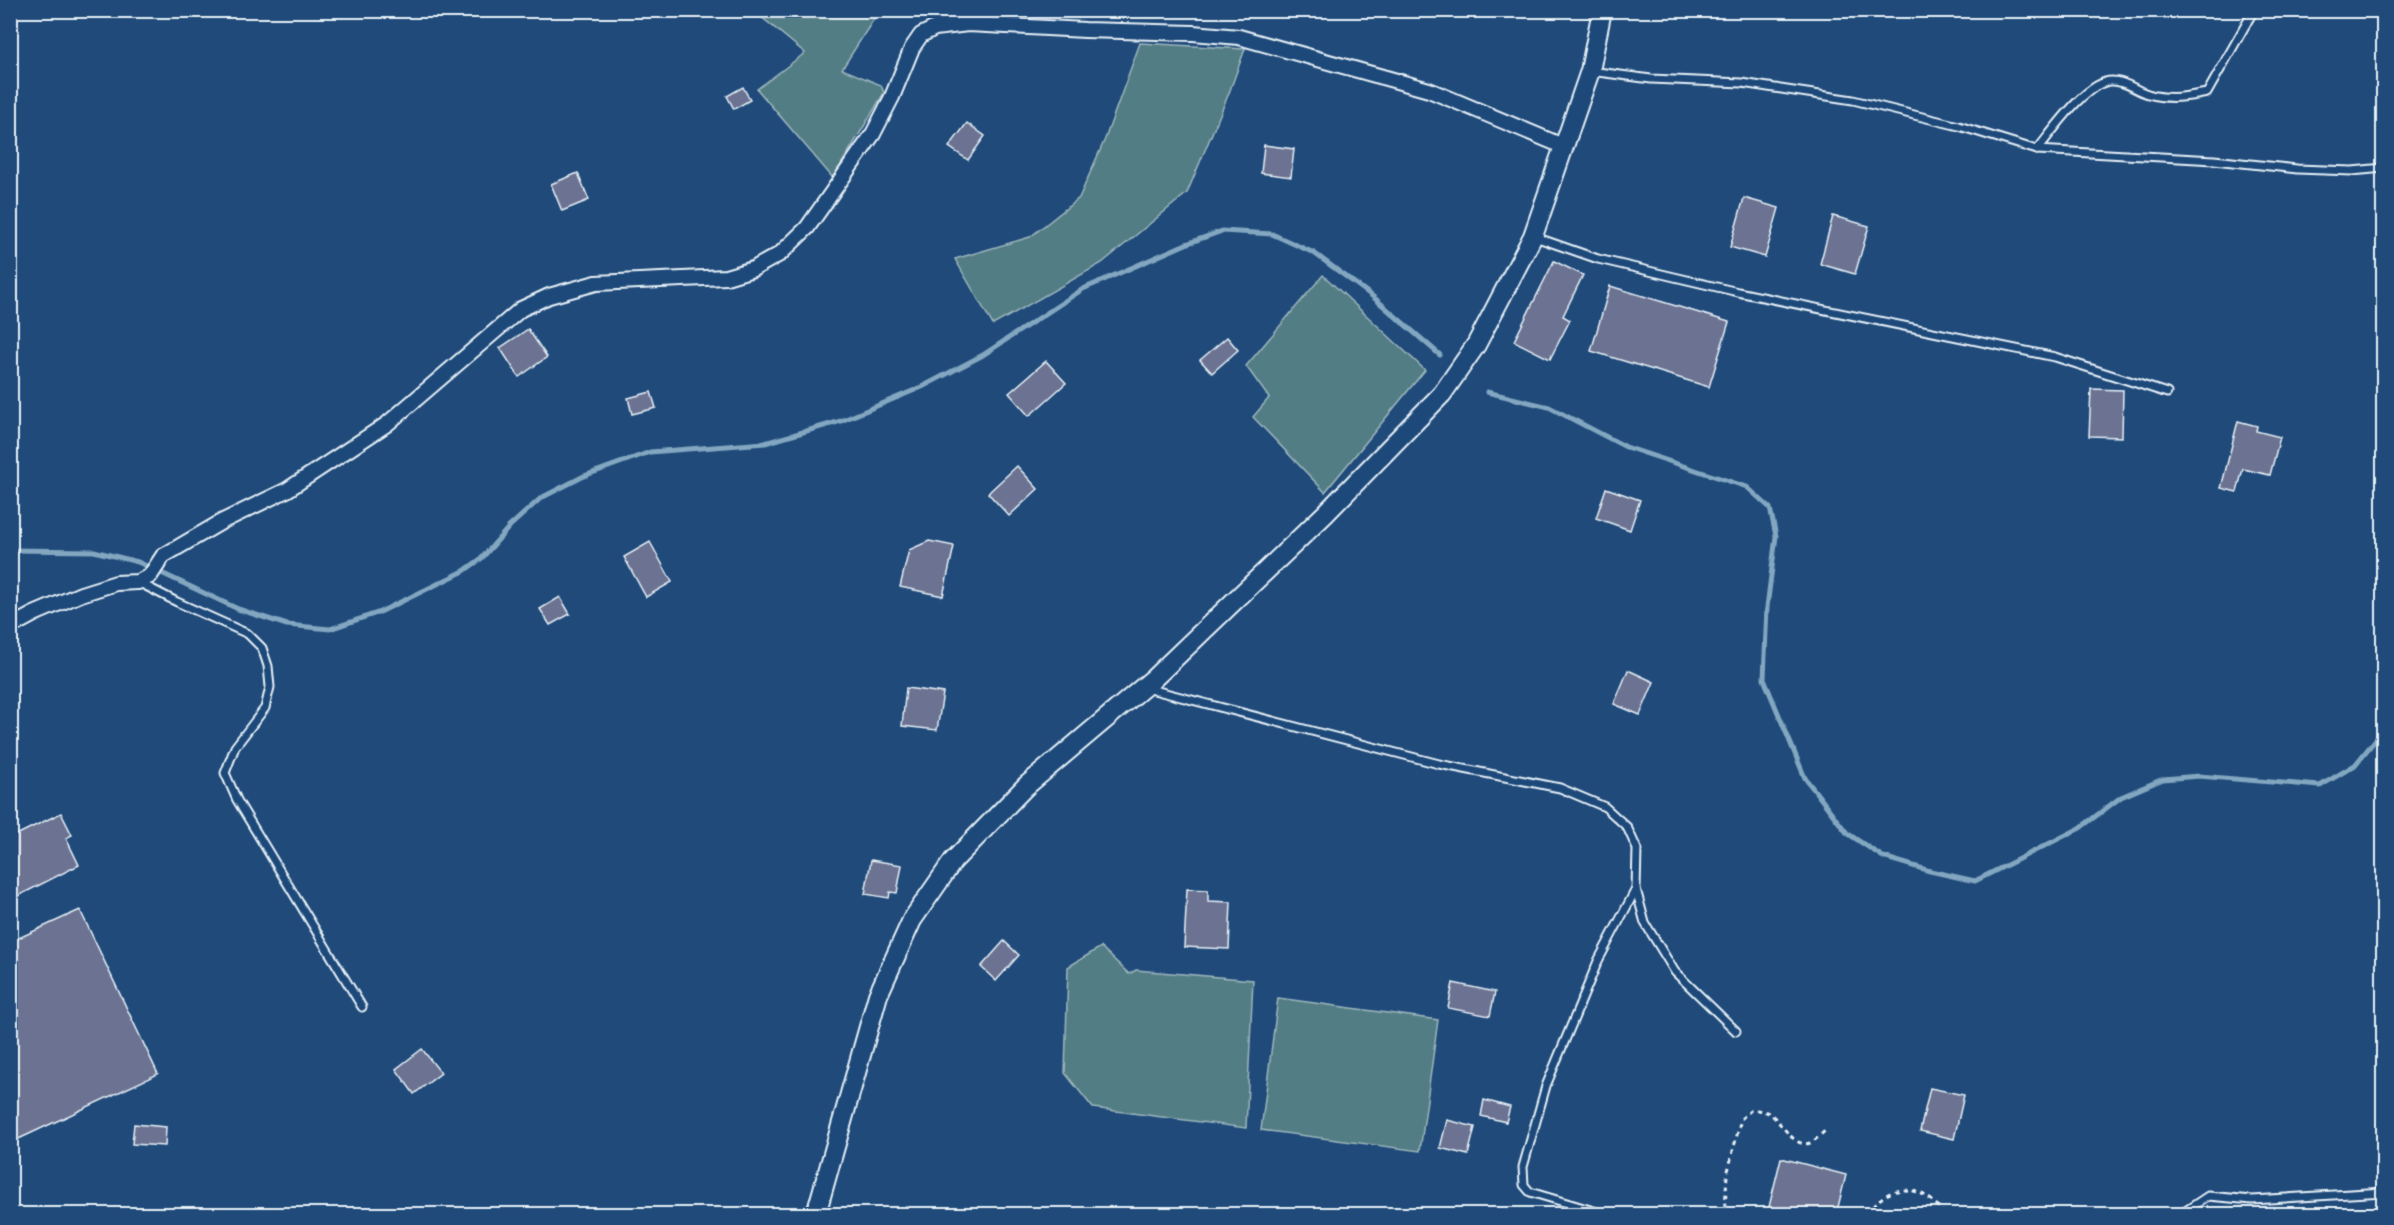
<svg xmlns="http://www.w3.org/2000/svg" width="2394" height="1225" viewBox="0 0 2394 1225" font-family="Itim,sans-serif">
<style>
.green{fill:#537d84;stroke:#9eb7be;stroke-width:1.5}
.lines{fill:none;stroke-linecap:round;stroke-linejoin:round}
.stream{stroke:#83a7c0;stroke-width:5}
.building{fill:#6c7392;stroke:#e8f1f8;stroke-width:1.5}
.service-casing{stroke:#e8f1f8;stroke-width:11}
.minor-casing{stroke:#e8f1f8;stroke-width:18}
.tertiary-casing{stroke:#e8f1f8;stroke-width:22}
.path{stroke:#e8f1f8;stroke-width:3;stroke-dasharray:4.5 4.5;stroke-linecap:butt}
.service{stroke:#1f4a7a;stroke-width:7}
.minor{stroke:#1f4a7a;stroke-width:14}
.tertiary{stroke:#1f4a7a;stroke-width:18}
</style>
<rect width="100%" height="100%" fill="#1f4a7a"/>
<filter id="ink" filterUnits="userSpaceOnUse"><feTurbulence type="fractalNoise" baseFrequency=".0167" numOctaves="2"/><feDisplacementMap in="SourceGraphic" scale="12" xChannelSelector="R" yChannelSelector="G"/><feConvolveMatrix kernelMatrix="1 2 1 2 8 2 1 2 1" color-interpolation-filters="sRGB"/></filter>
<g filter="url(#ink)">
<g class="green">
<polygon points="754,11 879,11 842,69 881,85 884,93 833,178 757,89 805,53"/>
<polygon points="1140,43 1245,49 1229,93 1187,193 1102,263 993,325 955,259 1030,237 1079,198 1105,139"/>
<polygon points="1323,275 1425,370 1325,492 1253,417 1269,398 1246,366"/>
<polygon points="1101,947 1129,974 1136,970 1253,980 1246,1128 1093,1108 1065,1073 1068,967"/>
<polygon points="1278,998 1438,1020 1420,1151 1261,1130"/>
</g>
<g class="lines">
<g class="stream">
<polyline points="1487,392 1549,407 1626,447 1747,487 1770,508 1776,536 1767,607 1764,679 1805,778 1847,833 1883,857 1930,871 1975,881 2080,828 2121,797 2163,779 2199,776 2320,786 2355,765 2384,729"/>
<polyline points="10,550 94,551 138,562 238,609 287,625 330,629 380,612 464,571 482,558 510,526 541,498 584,476 650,452 765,443 841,421 922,387 983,355 1083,289 1186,244 1222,231 1272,234 1314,253 1372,296 1440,355"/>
</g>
</g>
<g class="building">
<polygon points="743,87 750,100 734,109 727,96"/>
<polygon points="967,123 985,136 968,160 949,147"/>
<polygon points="1264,145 1294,149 1291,177 1261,173"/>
<polygon points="578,173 589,200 562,211 551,184"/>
<polygon points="1744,198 1779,208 1765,257 1730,247"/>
<polygon points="1833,216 1869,226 1855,274 1820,264"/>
<polygon points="1554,261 1583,275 1563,316 1570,320 1550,359 1514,341"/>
<polygon points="1610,286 1729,322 1709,387 1591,351"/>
<polygon points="528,329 547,357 519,377 500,348"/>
<polygon points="1227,337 1238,350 1212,373 1200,360"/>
<polygon points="1046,361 1066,383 1029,416 1009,393"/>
<polygon points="2091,389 2123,390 2122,437 2089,436"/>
<polygon points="651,392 656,408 632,414 628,398"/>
<polygon points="2238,421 2257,426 2256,431 2280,437 2270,475 2243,469 2237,492 2221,488"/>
<polygon points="1017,466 1038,489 1009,516 988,493"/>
<polygon points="1606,488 1640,500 1630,530 1596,518"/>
<polygon points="929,541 954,546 943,596 900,587 909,550"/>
<polygon points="650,542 672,582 646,597 624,557"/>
<polygon points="560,597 570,614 550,625 540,609"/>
<polygon points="1628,670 1654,682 1640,715 1614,704"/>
<polygon points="906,688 943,693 937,730 902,726"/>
<polygon points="61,813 72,835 66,838 79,865 10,900 10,838"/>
<polygon points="871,860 902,865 897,893 890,892 889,898 865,894"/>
<polygon points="1187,889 1208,890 1208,901 1231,902 1229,949 1184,947"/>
<polygon points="80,910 158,1074 10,1143 10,942"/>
<polygon points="1004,941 1019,955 996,981 981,967"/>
<polygon points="1453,983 1495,992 1490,1016 1448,1008"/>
<polygon points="422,1049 441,1073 414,1094 396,1069"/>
<polygon points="1930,1088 1964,1095 1954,1139 1920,1131"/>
<polygon points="1484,1100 1510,1107 1506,1122 1481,1116"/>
<polygon points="1447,1120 1475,1127 1468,1155 1440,1148"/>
<polygon points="134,1124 166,1127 165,1146 132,1144"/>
<polygon points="1781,1158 1846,1175 1836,1215 1767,1215"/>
</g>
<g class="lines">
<defs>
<g id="service">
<polyline points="1590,71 1651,79 1742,83 1853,100 1959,126 2037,150 2214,160 2297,169 2352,171 2384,168"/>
<path d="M2037 150C2052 132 2088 79 2113 81 2126 81 2136 91 2148 94 2168 100 2187 97 2207 93L2254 10"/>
<polyline points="1535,237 1598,259 1738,292 2055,357 2167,393"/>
<polyline points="138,582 177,602 248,634 262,648 268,666 270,687 265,708 235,747 225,773 237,800 362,1007"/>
<polyline points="1146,688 1439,764 1560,788 1605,807 1627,827 1637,849 1636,889 1645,923 1675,972 1736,1031"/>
<polyline points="1604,1214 1530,1192 1524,1185 1523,1167 1546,1086 1598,961 1636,889"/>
<polyline points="2181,1214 2208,1196 2252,1200 2384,1192"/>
</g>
<polyline id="minor" points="10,627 34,614 81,594 116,583 138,582 150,576 163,556 223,521 287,490 387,424 521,309 549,296 596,283 726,277 753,269 780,254 807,228 873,134 892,97 912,48 921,35 935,28 968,24 1085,30 1193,33 1239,37 1429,90 1565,147"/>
<polyline id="tertiary" points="816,1214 878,995 912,920 953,861 1026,786 1153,679 1325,514 1442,394 1476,345 1533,236 1590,71 1602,10"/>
</defs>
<use href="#service" class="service-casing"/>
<use href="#minor" class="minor-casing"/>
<use href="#tertiary" class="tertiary-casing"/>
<g class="path">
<path d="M1730 1214 1725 1209 1727 1175 1741 1119 1751 1110C1758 1110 1764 1110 1770 1114 1781 1121 1794 1149 1810 1143 1815 1141 1821 1134 1825 1131"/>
<path d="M1868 1214C1887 1181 1923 1183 1944 1214"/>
</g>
<use href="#service" class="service"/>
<use href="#minor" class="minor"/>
<use href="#tertiary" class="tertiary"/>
</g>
</g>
<rect width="2394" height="1225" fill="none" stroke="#1f4a7a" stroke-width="36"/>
<rect x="18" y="18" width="2358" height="1189" fill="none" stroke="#e8f1f8" stroke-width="2" filter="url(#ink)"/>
</svg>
